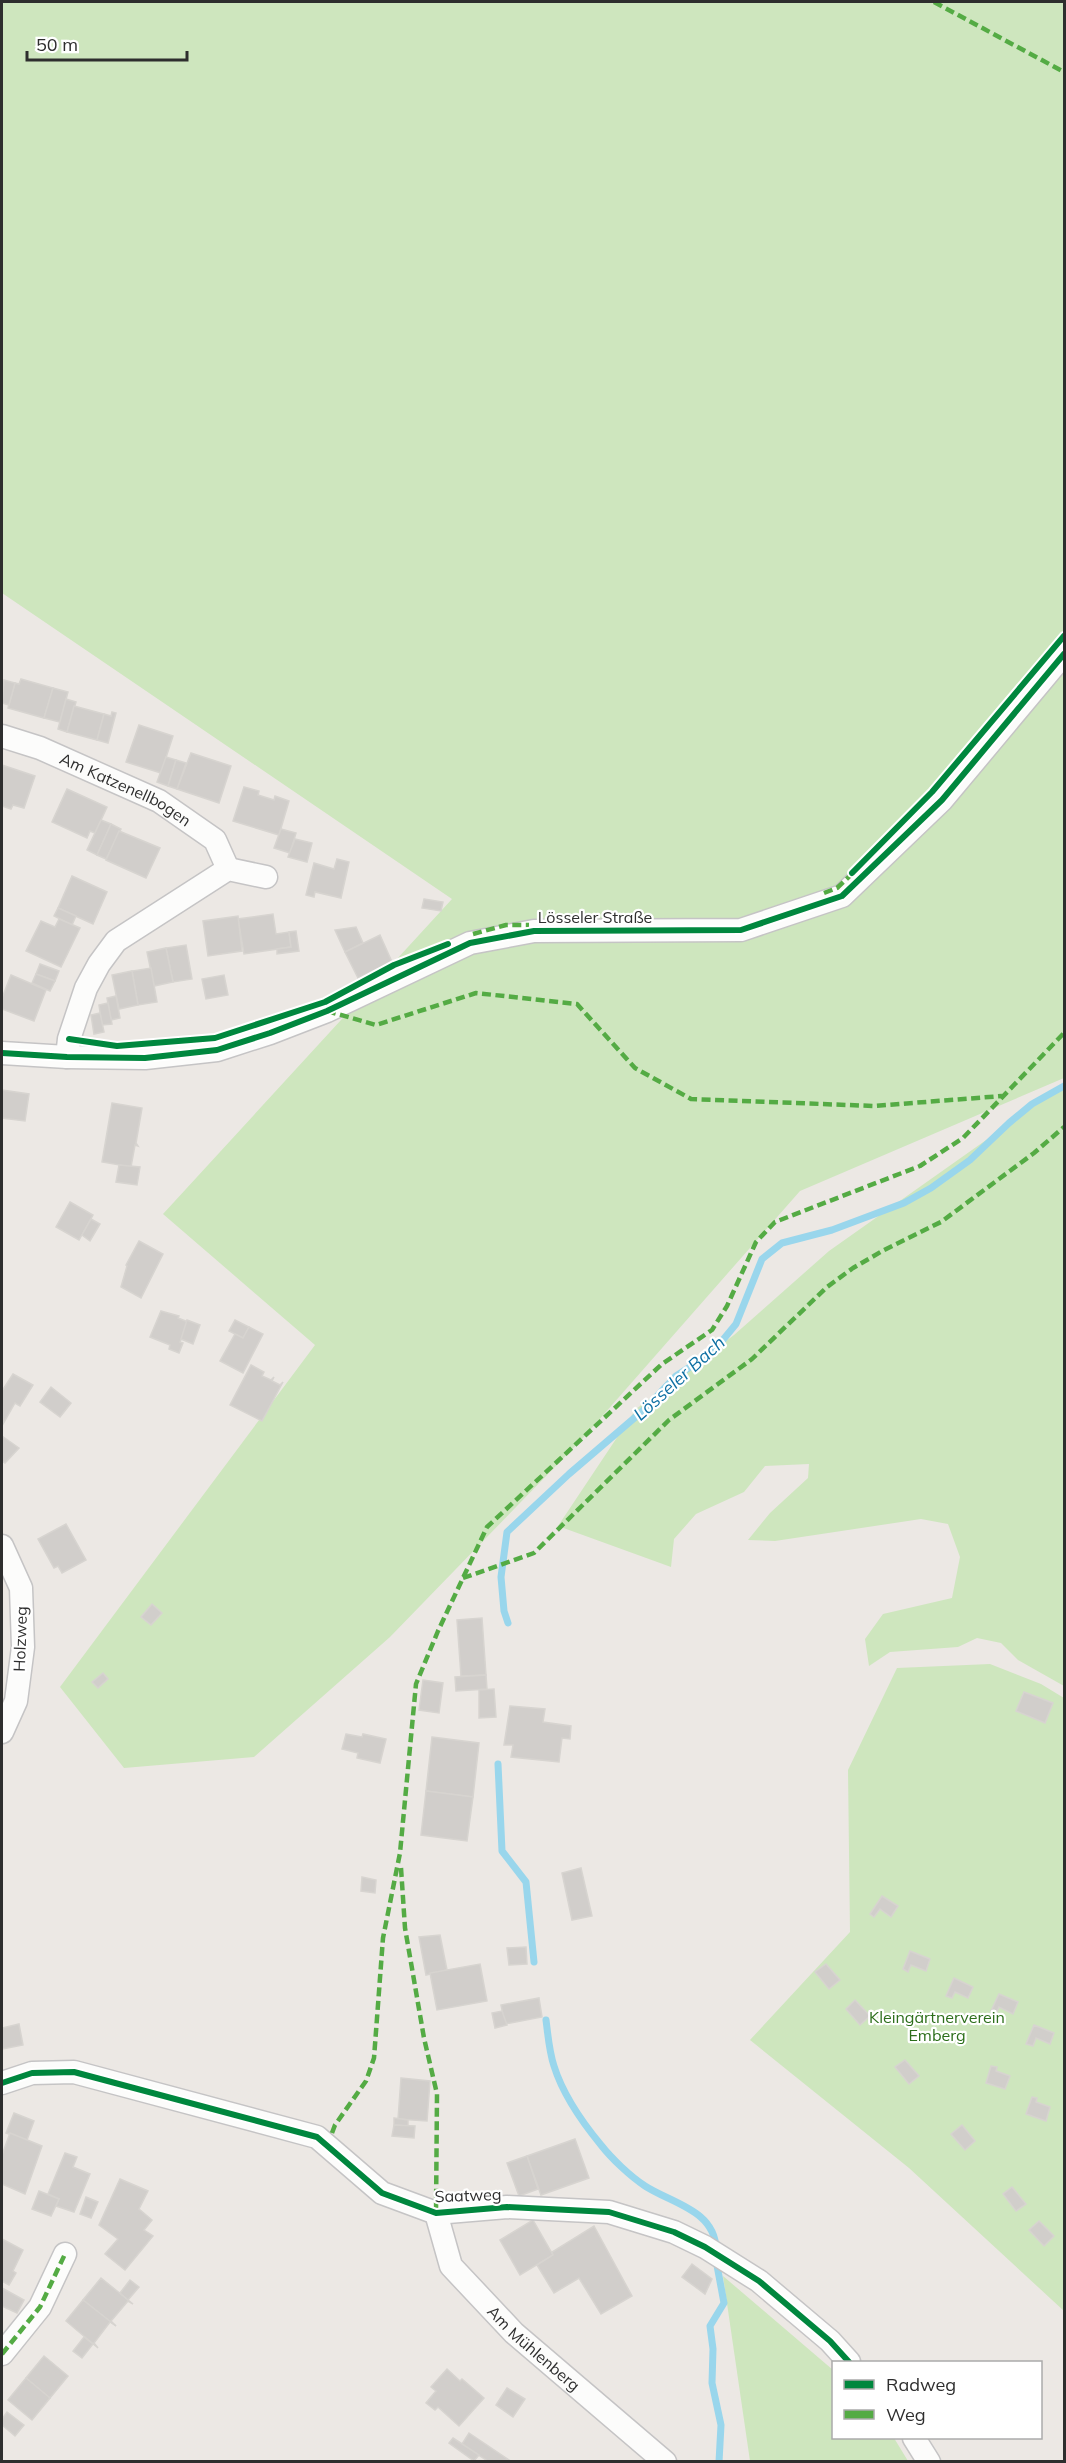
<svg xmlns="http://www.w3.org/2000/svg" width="1066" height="2463" viewBox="0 0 1066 2463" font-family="Mulish,sans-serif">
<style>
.green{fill:#cee6be}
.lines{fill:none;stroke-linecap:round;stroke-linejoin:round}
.stream{stroke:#99d6ec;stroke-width:7}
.building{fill:#d1cecb;stroke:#d7d4d0;stroke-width:1.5}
.street-casing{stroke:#c5c4c5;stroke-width:25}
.street{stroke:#fcfcfb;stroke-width:22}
.quiet{stroke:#54ab44;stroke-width:4.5;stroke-dasharray:9 4.5;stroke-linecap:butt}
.cycleway-casing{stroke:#fff;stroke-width:10}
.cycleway{stroke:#00873e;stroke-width:6}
.labels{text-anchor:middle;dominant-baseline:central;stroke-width:4.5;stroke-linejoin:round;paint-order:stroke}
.street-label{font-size:16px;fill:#2e2e2e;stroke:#fff}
.park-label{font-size:16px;fill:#2c6e1b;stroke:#fff}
.water-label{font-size:18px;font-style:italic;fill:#0d6fa3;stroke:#fff}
</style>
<rect width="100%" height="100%" fill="#ece8e4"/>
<g class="green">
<polygon points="2,2 1064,2 1064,1078 800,1191 583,1438 390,1637 254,1757 124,1768 60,1687 315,1345 163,1214 452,899 2,593"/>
<polygon points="1064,1085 1064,1686 1018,1660 1001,1643 977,1638 958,1647 890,1652 869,1666 865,1639 883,1614 952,1598 960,1557 948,1524 921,1519 775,1541 748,1540 770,1513 808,1478 809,1464 765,1466 744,1492 696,1514 674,1539 671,1567 558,1526 636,1409 734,1335 829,1251"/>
<polygon points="990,1664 1041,1684 1064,1698 1064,2311 909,2168 750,2040 850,1932 848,1770 897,1668"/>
<polygon points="723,2276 833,2370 834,2438 894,2438 908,2461 750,2461"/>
</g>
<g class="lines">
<g class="stream">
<polyline points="508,1623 504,1611 501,1577 507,1532 569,1474 646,1408 676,1376 704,1358 722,1341 736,1324 762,1259 782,1243 832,1230 904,1203 931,1188 970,1160 1009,1123 1032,1104 1064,1086"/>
<polyline points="498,1764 502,1851 526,1882 534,1962"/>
<path d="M546 2020C548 2035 549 2051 554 2066 563 2095 582 2122 601 2145 612 2159 630 2176 645 2186 671 2203 715 2210 716 2249"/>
<polyline points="716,2260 724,2303 710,2326 713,2349 712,2383 721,2425 719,2462"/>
</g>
</g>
<g class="building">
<polygon points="21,679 53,688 44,718 8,708 15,683 19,684"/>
<polygon points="4,680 15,683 9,705 2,703"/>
<polygon points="53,688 68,692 60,722 44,718"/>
<polygon points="66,699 76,702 67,732 58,729"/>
<polygon points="74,706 104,714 97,740 67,732"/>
<polygon points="112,712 116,713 108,743 97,740 104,714 111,716"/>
<polygon points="139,725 173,736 161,773 126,762"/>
<polygon points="191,753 231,766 219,803 177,789"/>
<polygon points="166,757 176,760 168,786 157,782"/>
<polygon points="176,760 186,763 177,789 168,786"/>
<polygon points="2,765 35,776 24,808 13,805 11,809 2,806"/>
<polygon points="244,787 259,791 258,795 274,800 275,796 289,801 279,835 233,821"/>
<polygon points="67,789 107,807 95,833 90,831 87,838 52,822"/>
<polygon points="101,820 111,824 97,855 87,850"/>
<polygon points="111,824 121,829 106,859 97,855"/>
<polygon points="281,829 296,833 290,853 274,848"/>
<polygon points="119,831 160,848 146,878 106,860"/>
<polygon points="295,839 312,843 307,862 288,857"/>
<polygon points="337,859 349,862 341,898 315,892 314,897 306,895 314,863 334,869"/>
<polygon points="72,876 107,892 93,924 58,908"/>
<polygon points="424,899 443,902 441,911 422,908"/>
<polygon points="58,908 76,916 72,925 54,916"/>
<polygon points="273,914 276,934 289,932 291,947 244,954 238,919"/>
<polygon points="238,916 242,951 208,956 203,921"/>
<polygon points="59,919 80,928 61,967 26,951 41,921 55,927"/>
<polygon points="356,927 363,943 345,952 335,930"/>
<polygon points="296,931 299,951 277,954 277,949 291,947 289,932"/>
<polygon points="380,935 392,962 358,978 345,952"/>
<polygon points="186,945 192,979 173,982 166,948"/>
<polygon points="166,948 173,982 154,986 147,952"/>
<polygon points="40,964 59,971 55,981 36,974"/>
<polygon points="151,968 157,1002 138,1005 132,971"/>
<polygon points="132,971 138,1005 119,1009 112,975"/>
<polygon points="36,974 55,981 50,991 32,983"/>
<polygon points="11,975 46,990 34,1021 2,1009 2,998"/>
<polygon points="224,975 228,995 206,999 202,979"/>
<polygon points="116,996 120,1018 111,1020 107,998"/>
<polygon points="108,1003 112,1024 102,1025 99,1005"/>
<polygon points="100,1013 104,1032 94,1034 91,1015"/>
<polygon points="2,1090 29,1094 25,1121 2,1118"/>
<polygon points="112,1103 142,1108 136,1143 138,1146 135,1145 131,1167 102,1162"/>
<polygon points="119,1165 140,1167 137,1185 116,1182"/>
<polygon points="70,1202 93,1215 79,1240 56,1227"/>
<polygon points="91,1219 100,1224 90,1241 82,1235"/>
<polygon points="139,1241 163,1254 141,1298 121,1287 127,1266 126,1265"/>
<polygon points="161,1311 179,1316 178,1318 188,1322 180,1342 183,1343 179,1353 169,1349 170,1345 150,1337"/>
<polygon points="187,1320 200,1325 193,1344 181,1339"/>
<polygon points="235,1320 249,1327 243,1338 229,1331"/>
<polygon points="249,1327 263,1334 243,1373 220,1361 235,1334 243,1338"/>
<polygon points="251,1365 264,1372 262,1376 271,1380 274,1377 272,1381 280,1385 283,1382 262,1421 230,1405"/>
<polygon points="13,1374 33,1385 20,1406 15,1403 3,1424 2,1391"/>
<polygon points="51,1387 71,1403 60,1417 40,1402"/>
<polygon points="2,1436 19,1448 5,1463 2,1461"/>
<polygon points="66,1524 86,1560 62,1573 58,1566 54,1568 38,1539"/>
<polygon points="152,1604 162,1613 151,1625 141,1617"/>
<polygon points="482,1618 486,1675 461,1676 457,1620"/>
<polygon points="103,1673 108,1679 98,1688 92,1682"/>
<polygon points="486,1675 487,1689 456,1691 455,1677"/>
<polygon points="423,1680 443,1683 439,1713 419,1710"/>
<polygon points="494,1689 496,1717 479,1718 479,1690"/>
<polygon points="1024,1692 1053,1703 1045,1723 1016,1711"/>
<polygon points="510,1706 545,1709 543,1722 571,1726 570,1739 562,1738 559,1762 511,1757 513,1745 504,1745"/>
<polygon points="346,1734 362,1737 363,1734 386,1739 380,1763 357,1758 358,1753 342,1749"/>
<polygon points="432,1737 479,1743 473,1797 426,1791"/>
<polygon points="426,1791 473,1797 467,1841 421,1835"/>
<polygon points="581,1868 592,1916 572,1920 562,1873"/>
<polygon points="362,1877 376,1880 375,1893 361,1891"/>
<polygon points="882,1896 898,1906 891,1917 880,1909 874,1917 870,1914"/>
<polygon points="440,1935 447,1970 426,1975 419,1937"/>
<polygon points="526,1947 527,1964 509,1965 507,1948"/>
<polygon points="910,1951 930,1959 926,1971 911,1965 908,1972 903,1969"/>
<polygon points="480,1964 487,2001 437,2010 430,1973"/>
<polygon points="826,1964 840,1980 829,1989 815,1972"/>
<polygon points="954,1978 973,1987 968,1998 955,1992 952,1998 946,1996"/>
<polygon points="999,1994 1018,2002 1013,2014 999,2007 996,2014 991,2011"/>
<polygon points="539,1998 542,2017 505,2024 501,2005"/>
<polygon points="855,2000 870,2016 860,2025 846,2009"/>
<polygon points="502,2011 507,2025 495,2028 492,2013"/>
<polygon points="19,2024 23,2045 2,2049 2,2028"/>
<polygon points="1034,2025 1054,2033 1050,2044 1036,2038 1033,2046 1026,2044"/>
<polygon points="905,2060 919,2076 909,2084 895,2067"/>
<polygon points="991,2066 997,2067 996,2071 1010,2076 1005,2089 986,2083"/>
<polygon points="401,2078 430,2081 427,2121 398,2119"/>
<polygon points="1032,2097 1037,2098 1036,2102 1050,2107 1046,2121 1026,2114"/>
<polygon points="14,2113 34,2121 27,2140 6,2133"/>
<polygon points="394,2118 408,2120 408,2126 394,2125"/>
<polygon points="394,2125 415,2126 414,2138 392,2136"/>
<polygon points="962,2125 975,2141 965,2150 951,2134"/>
<polygon points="10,2133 42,2146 25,2194 2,2184 2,2155"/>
<polygon points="575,2139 589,2178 541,2195 527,2156"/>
<polygon points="65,2153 77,2157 73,2167 90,2174 74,2212 56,2206 59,2199 48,2194"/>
<polygon points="527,2156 538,2189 519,2196 507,2163"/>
<polygon points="120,2179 148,2191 139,2209 152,2220 144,2230 153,2236 125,2270 105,2254 118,2239 99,2225"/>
<polygon points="1012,2187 1026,2204 1016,2211 1003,2194"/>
<polygon points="39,2191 59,2199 51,2216 32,2209"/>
<polygon points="86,2197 98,2202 91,2218 80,2214"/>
<polygon points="533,2220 553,2255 520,2275 500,2240"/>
<polygon points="1039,2221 1054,2236 1044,2246 1029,2230"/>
<polygon points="594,2226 632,2296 601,2314 579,2278 554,2293 537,2265 553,2255 552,2252"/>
<polygon points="2,2239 23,2250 13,2271 16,2273 9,2285 2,2281"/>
<polygon points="692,2264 712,2279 705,2294 682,2277"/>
<polygon points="101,2278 133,2304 128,2301 111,2321 116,2326 83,2300"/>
<polygon points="130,2280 139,2287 128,2300 120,2293"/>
<polygon points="2,2288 24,2300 17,2313 2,2306"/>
<polygon points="83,2300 116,2326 110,2322 94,2343 98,2348 66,2321"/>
<polygon points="84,2337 93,2344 82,2358 73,2351"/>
<polygon points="44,2356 68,2376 50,2398 26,2378"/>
<polygon points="447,2369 460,2381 462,2379 484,2398 459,2426 438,2407 435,2410 426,2403 436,2391 431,2387"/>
<polygon points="26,2378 50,2398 32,2420 8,2400"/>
<polygon points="507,2388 525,2399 513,2417 496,2405"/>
<polygon points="7,2412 24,2425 15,2436 2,2425 2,2419"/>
<polygon points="469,2433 509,2460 489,2462 462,2444"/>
<polygon points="453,2438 479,2455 474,2461 449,2443"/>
</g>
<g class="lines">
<defs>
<g id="street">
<path id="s1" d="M2 736 40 748 159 801 215 840 228 869"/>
<polyline points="2,1053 67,1057 145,1058 217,1050 270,1033 327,1011 470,943 534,931 741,930 842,896 942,800 1064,654"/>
<polyline points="67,1057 69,1039 86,988 99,964 116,941 228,869 266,877"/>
<polyline points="2,1546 21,1588 23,1647 16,1701 2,1732"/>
<polyline points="2,2083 32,2073 74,2072 317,2137 382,2193 436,2213 507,2207 609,2212 674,2232 705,2247 759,2281 830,2341 849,2362"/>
<path id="s2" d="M436 2213 451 2266 514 2333 665 2462"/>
<polyline points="2,2354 40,2307 65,2254"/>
<polyline points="914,2438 929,2462"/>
</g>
</defs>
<use href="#street" class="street-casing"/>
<use href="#street" class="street"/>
<g class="quiet">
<polyline points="934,2 1064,72"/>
<polyline points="824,893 837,888 855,871"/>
<polyline points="473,934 506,925 529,925"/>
<polyline points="327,1011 376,1025 476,993 577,1004 635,1068 691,1099 874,1106 1002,1096"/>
<polyline points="463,1578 534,1553 669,1420 752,1359 827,1287 853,1268 884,1250 941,1222 1034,1153 1064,1127"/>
<polyline points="401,1868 405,1928 424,2038 437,2094 436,2213"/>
<polyline points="332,2133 335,2125 366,2081 374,2058 383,1938 400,1853 416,1684 438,1631 487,1527 662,1364 712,1330 727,1306 756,1242 775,1222 920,1166 963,1138 1064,1033"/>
<polyline points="2,2354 40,2307 65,2254"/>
</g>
<defs>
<g id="cycleway">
<polyline points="852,873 932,792 1064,636"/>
<polyline points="69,1039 117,1046 215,1038 325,1002 394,965 448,944"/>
<polyline points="2,1053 67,1057 145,1058 217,1050 270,1033 327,1011 470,943 534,931 741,930 842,896 942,800 1064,654"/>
<polyline points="2,2083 32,2073 74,2072 317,2137 382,2193 436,2213 507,2207 609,2212 674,2232 705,2247 759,2281 830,2341 849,2362"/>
</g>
</defs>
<use href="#cycleway" class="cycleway-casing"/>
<use href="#cycleway" class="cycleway"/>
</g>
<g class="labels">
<g class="street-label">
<text stroke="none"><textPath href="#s1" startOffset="135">Am Katzenellbogen</textPath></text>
<text x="595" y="917">Lösseler Straße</text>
<text transform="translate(20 1639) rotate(-88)">Holzweg</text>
<text transform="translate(468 2195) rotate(-2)">Saatweg</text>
<text stroke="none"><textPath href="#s2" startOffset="172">Am Mühlenberg</textPath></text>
</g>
<g class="park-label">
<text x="937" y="2017">Kleingärtnerverein<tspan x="937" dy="18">Emberg</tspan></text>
</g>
<g class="water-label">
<text transform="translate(679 1378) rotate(-42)">Lösseler Bach</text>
</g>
</g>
<rect width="1066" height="2463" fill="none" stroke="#2e2e2e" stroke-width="6"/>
<rect x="832" y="2361" width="210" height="78" fill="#ffffff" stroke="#ababab" stroke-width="1.5"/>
<rect x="844" y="2380" width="30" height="9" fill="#00873e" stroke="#ababab" stroke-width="1.5"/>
<text x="886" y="2391" font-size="18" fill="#2e2e2e">Radweg</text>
<rect x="844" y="2410" width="30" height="9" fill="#54ab44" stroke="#ababab" stroke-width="1.5"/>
<text x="886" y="2421" font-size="18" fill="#2e2e2e">Weg</text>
<path d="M27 51v9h160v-9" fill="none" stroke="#2e2e2e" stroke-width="3"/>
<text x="36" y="51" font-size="18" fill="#2e2e2e" stroke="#ffffff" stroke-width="4.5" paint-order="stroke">50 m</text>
</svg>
